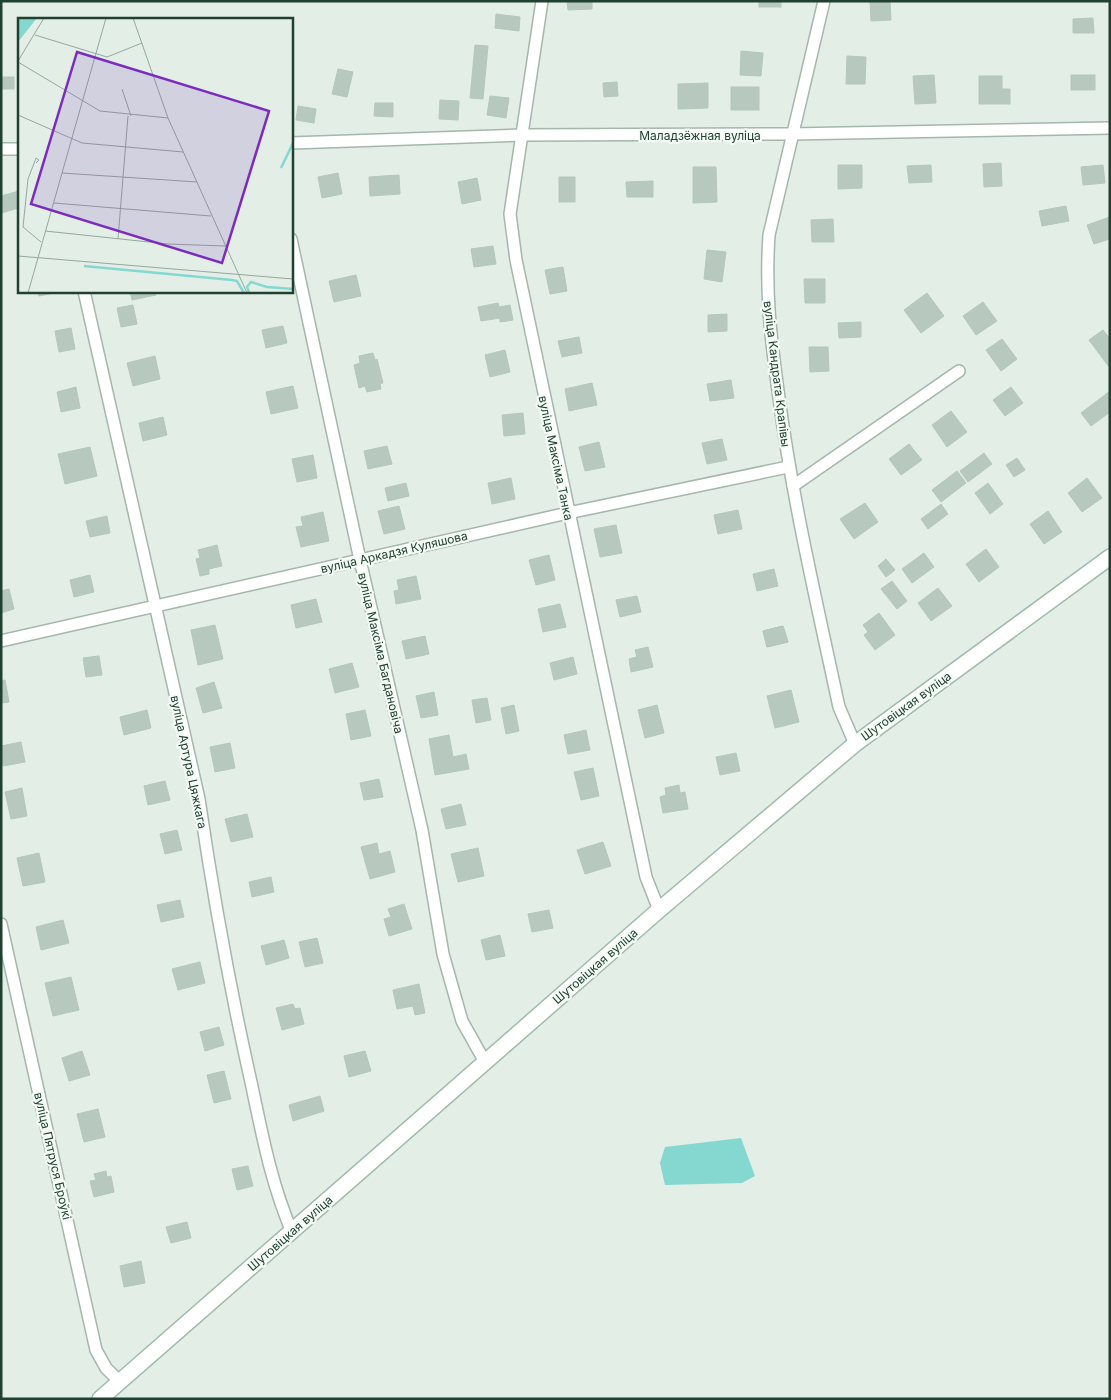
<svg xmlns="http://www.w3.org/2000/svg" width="1111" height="1400" viewBox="0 0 1111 1400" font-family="Inter,sans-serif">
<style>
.water{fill:#85d8d0}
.building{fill:#b7c9be;stroke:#b4c8bb}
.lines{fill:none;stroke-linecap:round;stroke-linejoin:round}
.minor-casing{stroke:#a4b7ac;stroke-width:14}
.secondary-casing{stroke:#a0bbab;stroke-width:18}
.minor{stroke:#fff;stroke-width:11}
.secondary{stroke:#fff;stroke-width:15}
.labels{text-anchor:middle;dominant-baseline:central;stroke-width:4.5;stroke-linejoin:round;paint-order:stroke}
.street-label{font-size:12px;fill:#204130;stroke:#f4faf5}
.inset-river{fill:none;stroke:#85d8d0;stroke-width:2.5}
.inset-road{fill:none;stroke:#94a99d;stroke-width:1}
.view{fill:#7b2cbf;fill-opacity:0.15;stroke:#7b2cbf;stroke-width:2.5}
.inset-edge{fill:none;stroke:#204130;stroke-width:2.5}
</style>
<rect width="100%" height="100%" fill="#e2eee6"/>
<polygon class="water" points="741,1138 755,1176 742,1183 665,1185 660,1163 665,1147"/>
<g class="building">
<polygon points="567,1 592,1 592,9 568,10"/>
<rect x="759" y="1" width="22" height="6"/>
<polygon points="870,1 890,1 891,20 871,21"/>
<polygon points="496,14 520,17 519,31 495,28"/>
<polygon points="1093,18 1094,33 1073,33 1073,19"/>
<polygon points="475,45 488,46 483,99 470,98"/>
<polygon points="741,51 763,53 761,76 740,75"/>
<polygon points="847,56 866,57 865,84 846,84"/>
<polygon points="338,69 353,72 347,97 332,94"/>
<polygon points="934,75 936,103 915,104 913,76"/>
<rect x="1071" y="75" width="24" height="15"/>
<polygon points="979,76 1002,76 1002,89 1010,89 1010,104 979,104"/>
<rect x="1" y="77" width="13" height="12"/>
<polygon points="617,82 618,96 604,97 603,83"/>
<polygon points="708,83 708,108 678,109 678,84"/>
<rect x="731" y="87" width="28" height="23"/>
<polygon points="490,96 509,98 506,118 487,115"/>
<polygon points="440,100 459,101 458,120 439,119"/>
<polygon points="375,103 393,103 393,117 374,116"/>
<polygon points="298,106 316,109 314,123 296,120"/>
<polygon points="1001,163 1002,186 984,187 983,164"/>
<polygon points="838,165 862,165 862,188 838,189"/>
<polygon points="931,165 932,182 909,183 907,166"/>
<polygon points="1103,165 1105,183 1083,185 1081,167"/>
<polygon points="693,167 716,167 717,202 693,203"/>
<polygon points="338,173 342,194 322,198 318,177"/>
<polygon points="399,175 400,194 370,196 369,177"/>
<rect x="559" y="177" width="16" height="25"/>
<polygon points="477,178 481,200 462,204 458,182"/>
<polygon points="653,181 653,197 627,197 626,182"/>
<polygon points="19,191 19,208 1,213 1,196"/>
<polygon points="1066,206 1069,221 1042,226 1039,211"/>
<polygon points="1110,217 1110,239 1094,244 1087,225"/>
<polygon points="833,219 834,242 812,242 811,220"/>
<polygon points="493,246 496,264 474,267 471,249"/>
<polygon points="707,250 726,252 722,282 704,279"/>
<polygon points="563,267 567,291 550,294 545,270"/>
<polygon points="356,275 361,296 334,302 329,281"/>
<polygon points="804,279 825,279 825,303 805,303"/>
<polygon points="38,291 59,291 59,292 39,296"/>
<polygon points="130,291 155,291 156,295 132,300"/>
<polygon points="927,293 944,316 921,333 904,310"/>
<polygon points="983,302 997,321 976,335 963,316"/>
<polygon points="498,303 499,307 510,305 513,320 500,322 500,318 481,321 478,307"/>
<polygon points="133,305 137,324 121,327 117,308"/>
<polygon points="727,314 727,331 708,332 708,315"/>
<polygon points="861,322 861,337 839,338 838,323"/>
<polygon points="283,326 287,343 266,348 262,330"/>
<polygon points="71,328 75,349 59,352 55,331"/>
<polygon points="1103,330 1110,339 1109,367 1089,340"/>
<polygon points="579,337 582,353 562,357 558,341"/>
<polygon points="1002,339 1017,359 1001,371 986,350"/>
<polygon points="809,347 828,347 829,371 810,372"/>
<polygon points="505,350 510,372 490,377 485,355"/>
<polygon points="373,353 375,360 377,359 383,383 380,384 381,389 367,392 365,386 359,388 354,365 360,363 359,356"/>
<polygon points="155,356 160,379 133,386 127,363"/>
<polygon points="731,380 734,398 710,401 707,384"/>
<polygon points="592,383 597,405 569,411 565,389"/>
<polygon points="293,386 298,408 271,414 266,392"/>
<polygon points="76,387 80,408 61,412 57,392"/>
<polygon points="1011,387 1023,403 1005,416 993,400"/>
<polygon points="1110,391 1110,412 1091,426 1081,413"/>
<polygon points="951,411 967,432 947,447 932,425"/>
<polygon points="523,413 525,434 504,436 502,415"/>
<polygon points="163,417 167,435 143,441 139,423"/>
<polygon points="722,439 727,460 707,464 702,443"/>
<polygon points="599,442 605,467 585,471 579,447"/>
<polygon points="909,444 922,460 901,475 889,459"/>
<polygon points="387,446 392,464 368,469 364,451"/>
<polygon points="90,447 97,476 65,484 58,454"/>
<polygon points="984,453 992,464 968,482 960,471"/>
<polygon points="313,455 317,478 297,482 292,459"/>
<polygon points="1017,458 1025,470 1014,477 1006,465"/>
<polygon points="957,471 966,483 941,502 932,490"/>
<polygon points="511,478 515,499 492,504 488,483"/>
<polygon points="1087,478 1102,498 1082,512 1068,493"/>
<polygon points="406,483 409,496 388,501 385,488"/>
<polygon points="988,483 1003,504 990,514 975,493"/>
<polygon points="865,503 878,522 854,539 840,519"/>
<polygon points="941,504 948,514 928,529 921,519"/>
<polygon points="399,506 405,529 384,534 378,511"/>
<polygon points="738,510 742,529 718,534 714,515"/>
<polygon points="1048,511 1062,532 1044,544 1030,524"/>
<polygon points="323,512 329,541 301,547 296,527 303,526 301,517"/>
<polygon points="107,516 110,533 90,537 86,521"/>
<polygon points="616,525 622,553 600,557 594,529"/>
<polygon points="217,545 222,566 209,569 209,574 200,576 196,559 200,558 198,550"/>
<polygon points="986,549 999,567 979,582 966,564"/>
<polygon points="924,553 934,567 912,583 902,569"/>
<polygon points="549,555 555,580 536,585 529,560"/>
<polygon points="886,559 895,570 886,577 878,566"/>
<polygon points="774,569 778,586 757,591 753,574"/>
<polygon points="90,575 94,592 74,597 70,580"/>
<polygon points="416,576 421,599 396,604 394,591 399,590 397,580"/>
<polygon points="892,581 907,601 897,609 881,589"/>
<polygon points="938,588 952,606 931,621 918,603"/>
<polygon points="9,589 14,609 1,613 1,591"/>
<polygon points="637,596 641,612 620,617 616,600"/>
<polygon points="316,599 322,622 296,628 291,605"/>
<polygon points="560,604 566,627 543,632 538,609"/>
<polygon points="879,613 895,635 875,650 864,635 868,632 863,625"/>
<polygon points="215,625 223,659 198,665 191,630"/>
<polygon points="783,626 788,642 767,647 763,631"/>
<polygon points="783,626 788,642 767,647 763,631"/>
<polygon points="425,636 429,654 406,659 402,641"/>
<polygon points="648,647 653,667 631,672 629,659 637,657 635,650"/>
<polygon points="99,656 102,675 86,677 83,658"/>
<polygon points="573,657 577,674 554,680 550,663"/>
<polygon points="352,663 359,687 335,693 329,669"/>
<polygon points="5,680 9,702 1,703 1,681"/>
<polygon points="214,682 222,708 203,713 196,688"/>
<polygon points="791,690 799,722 775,728 767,696"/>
<polygon points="434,692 438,715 421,718 416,696"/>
<polygon points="487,698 491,720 476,723 472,700"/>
<polygon points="514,705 519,731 506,734 501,708"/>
<polygon points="657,705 664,733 645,738 638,710"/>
<polygon points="147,710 151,728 124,735 120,717"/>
<polygon points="365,710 371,736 351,740 346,714"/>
<polygon points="586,730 590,750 568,754 564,735"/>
<polygon points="449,735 453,757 466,754 469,769 435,775 429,739"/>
<polygon points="21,742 25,762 3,766 1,746"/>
<polygon points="230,743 235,768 215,772 210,747"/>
<polygon points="736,753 740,771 720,775 716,757"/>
<polygon points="593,768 599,796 581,800 574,772"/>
<polygon points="379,779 383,797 364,800 360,783"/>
<polygon points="165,781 170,800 148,805 144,786"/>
<polygon points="679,785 680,793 685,792 688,809 663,813 660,797 666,795 665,788"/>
<polygon points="22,788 27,816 11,819 5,792"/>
<polygon points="461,804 466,825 446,829 441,809"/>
<polygon points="247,814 253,837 231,842 225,819"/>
<polygon points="177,830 182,850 165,854 160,834"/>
<polygon points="603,842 611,866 585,874 577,850"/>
<polygon points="377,843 379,854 390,851 395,872 370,879 361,847"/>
<polygon points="478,848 484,876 458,882 451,854"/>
<polygon points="39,853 45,882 23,886 17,858"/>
<polygon points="271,877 274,892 252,897 249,882"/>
<polygon points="180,900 184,917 161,922 157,905"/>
<polygon points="404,904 412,929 389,936 384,919 391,917 388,909"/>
<polygon points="549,910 553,928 532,932 528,914"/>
<polygon points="63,920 69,943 41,950 36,927"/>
<polygon points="500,935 505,956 486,960 481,940"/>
<polygon points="317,938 323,963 305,967 299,942"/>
<polygon points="284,940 289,958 266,965 261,946"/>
<polygon points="200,962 205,983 178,990 172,969"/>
<polygon points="71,977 79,1010 53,1016 45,983"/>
<polygon points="419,984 425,1013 415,1015 413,1006 397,1009 393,990"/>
<polygon points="293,1004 295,1009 300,1008 304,1024 282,1030 276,1008"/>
<polygon points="219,1027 224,1045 205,1051 200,1032"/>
<polygon points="82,1051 90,1075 69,1081 62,1058"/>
<polygon points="365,1051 371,1071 349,1077 344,1056"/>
<polygon points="224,1071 231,1099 214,1103 207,1075"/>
<polygon points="320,1096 324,1111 293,1121 289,1105"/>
<polygon points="98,1109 105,1137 84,1142 77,1114"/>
<polygon points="248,1166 253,1186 237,1190 232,1169"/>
<polygon points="106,1171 107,1177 111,1176 114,1192 94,1197 90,1181 96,1180 94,1174"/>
<polygon points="187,1222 191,1238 171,1243 166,1227"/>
<polygon points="141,1261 145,1283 124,1287 120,1266"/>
</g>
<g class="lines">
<defs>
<g id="minor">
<polyline points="542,1 510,214 516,260 646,877 659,910"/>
<path d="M824 1 769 235C765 294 771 340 779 398 793 502 817 604 839 707L855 744"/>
<polyline points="291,143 522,135 791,134 1110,128"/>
<polyline points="1,149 19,149"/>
<polyline points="291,239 360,560 422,830 443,954 462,1021 485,1062"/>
<path d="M84 291 199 799C213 894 230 989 251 1082 262 1134 271 1183 292 1232"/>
<polyline points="793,486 959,371"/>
<polyline points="1,641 568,513 788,467"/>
<polyline points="1,924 96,1350 106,1368 119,1381"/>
</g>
<polyline id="secondary" points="100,1399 659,910 855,744 1110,557"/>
</defs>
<use href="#minor" class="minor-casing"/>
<use href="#secondary" class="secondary-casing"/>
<use href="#minor" class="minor"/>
<use href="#secondary" class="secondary"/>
</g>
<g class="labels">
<g class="street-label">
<text x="700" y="135">Маладзёжная вуліца</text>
<text transform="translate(777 374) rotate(83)">вуліца Кандрата Крапівы</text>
<text transform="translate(556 458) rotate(78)">вуліца Максіма Танка</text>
<text transform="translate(394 552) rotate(-13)">вуліца Аркадзя Куляшова</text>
<text transform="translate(381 653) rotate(77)">вуліца Максіма Багдановіча</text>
<text transform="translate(906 706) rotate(-36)">Шутовіцкая вуліца</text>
<text transform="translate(189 762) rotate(78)">вуліца Артура Цяжкага</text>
<text transform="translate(595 966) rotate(-41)">Шутовіцкая вуліца</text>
<text transform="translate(53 1156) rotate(77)">вуліца Пятруся Броўкі</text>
<text transform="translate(290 1233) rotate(-41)">Шутовіцкая вуліца</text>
</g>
</g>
<g transform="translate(18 18)">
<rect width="275" height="275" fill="#e2eee6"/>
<path d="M0 0H19L0 24Z" fill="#85d8d0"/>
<path class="inset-river" d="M263 150 275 125M66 248 214 262 219 263 226 275M231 274 229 269 233 264 249 269 275 271"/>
<path class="inset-road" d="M115 0 150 100 229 275M17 17 89 39 124 25M0 43 26 0M0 44 82 93 150 100M104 71 113 98M0 97 64 125 165 134M18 145 21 142 18 140 10 161 5 209 23 224M44 155 179 164M36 185 193 198M27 213 150 226 207 228M100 221 110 98M0 238 275 261M10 275 88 0"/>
<path class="view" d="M59 34 251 93 204 245 13 186Z"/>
<rect width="275" height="275" class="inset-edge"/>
</g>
<rect width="1111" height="1400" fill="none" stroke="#204130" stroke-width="5"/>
</svg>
